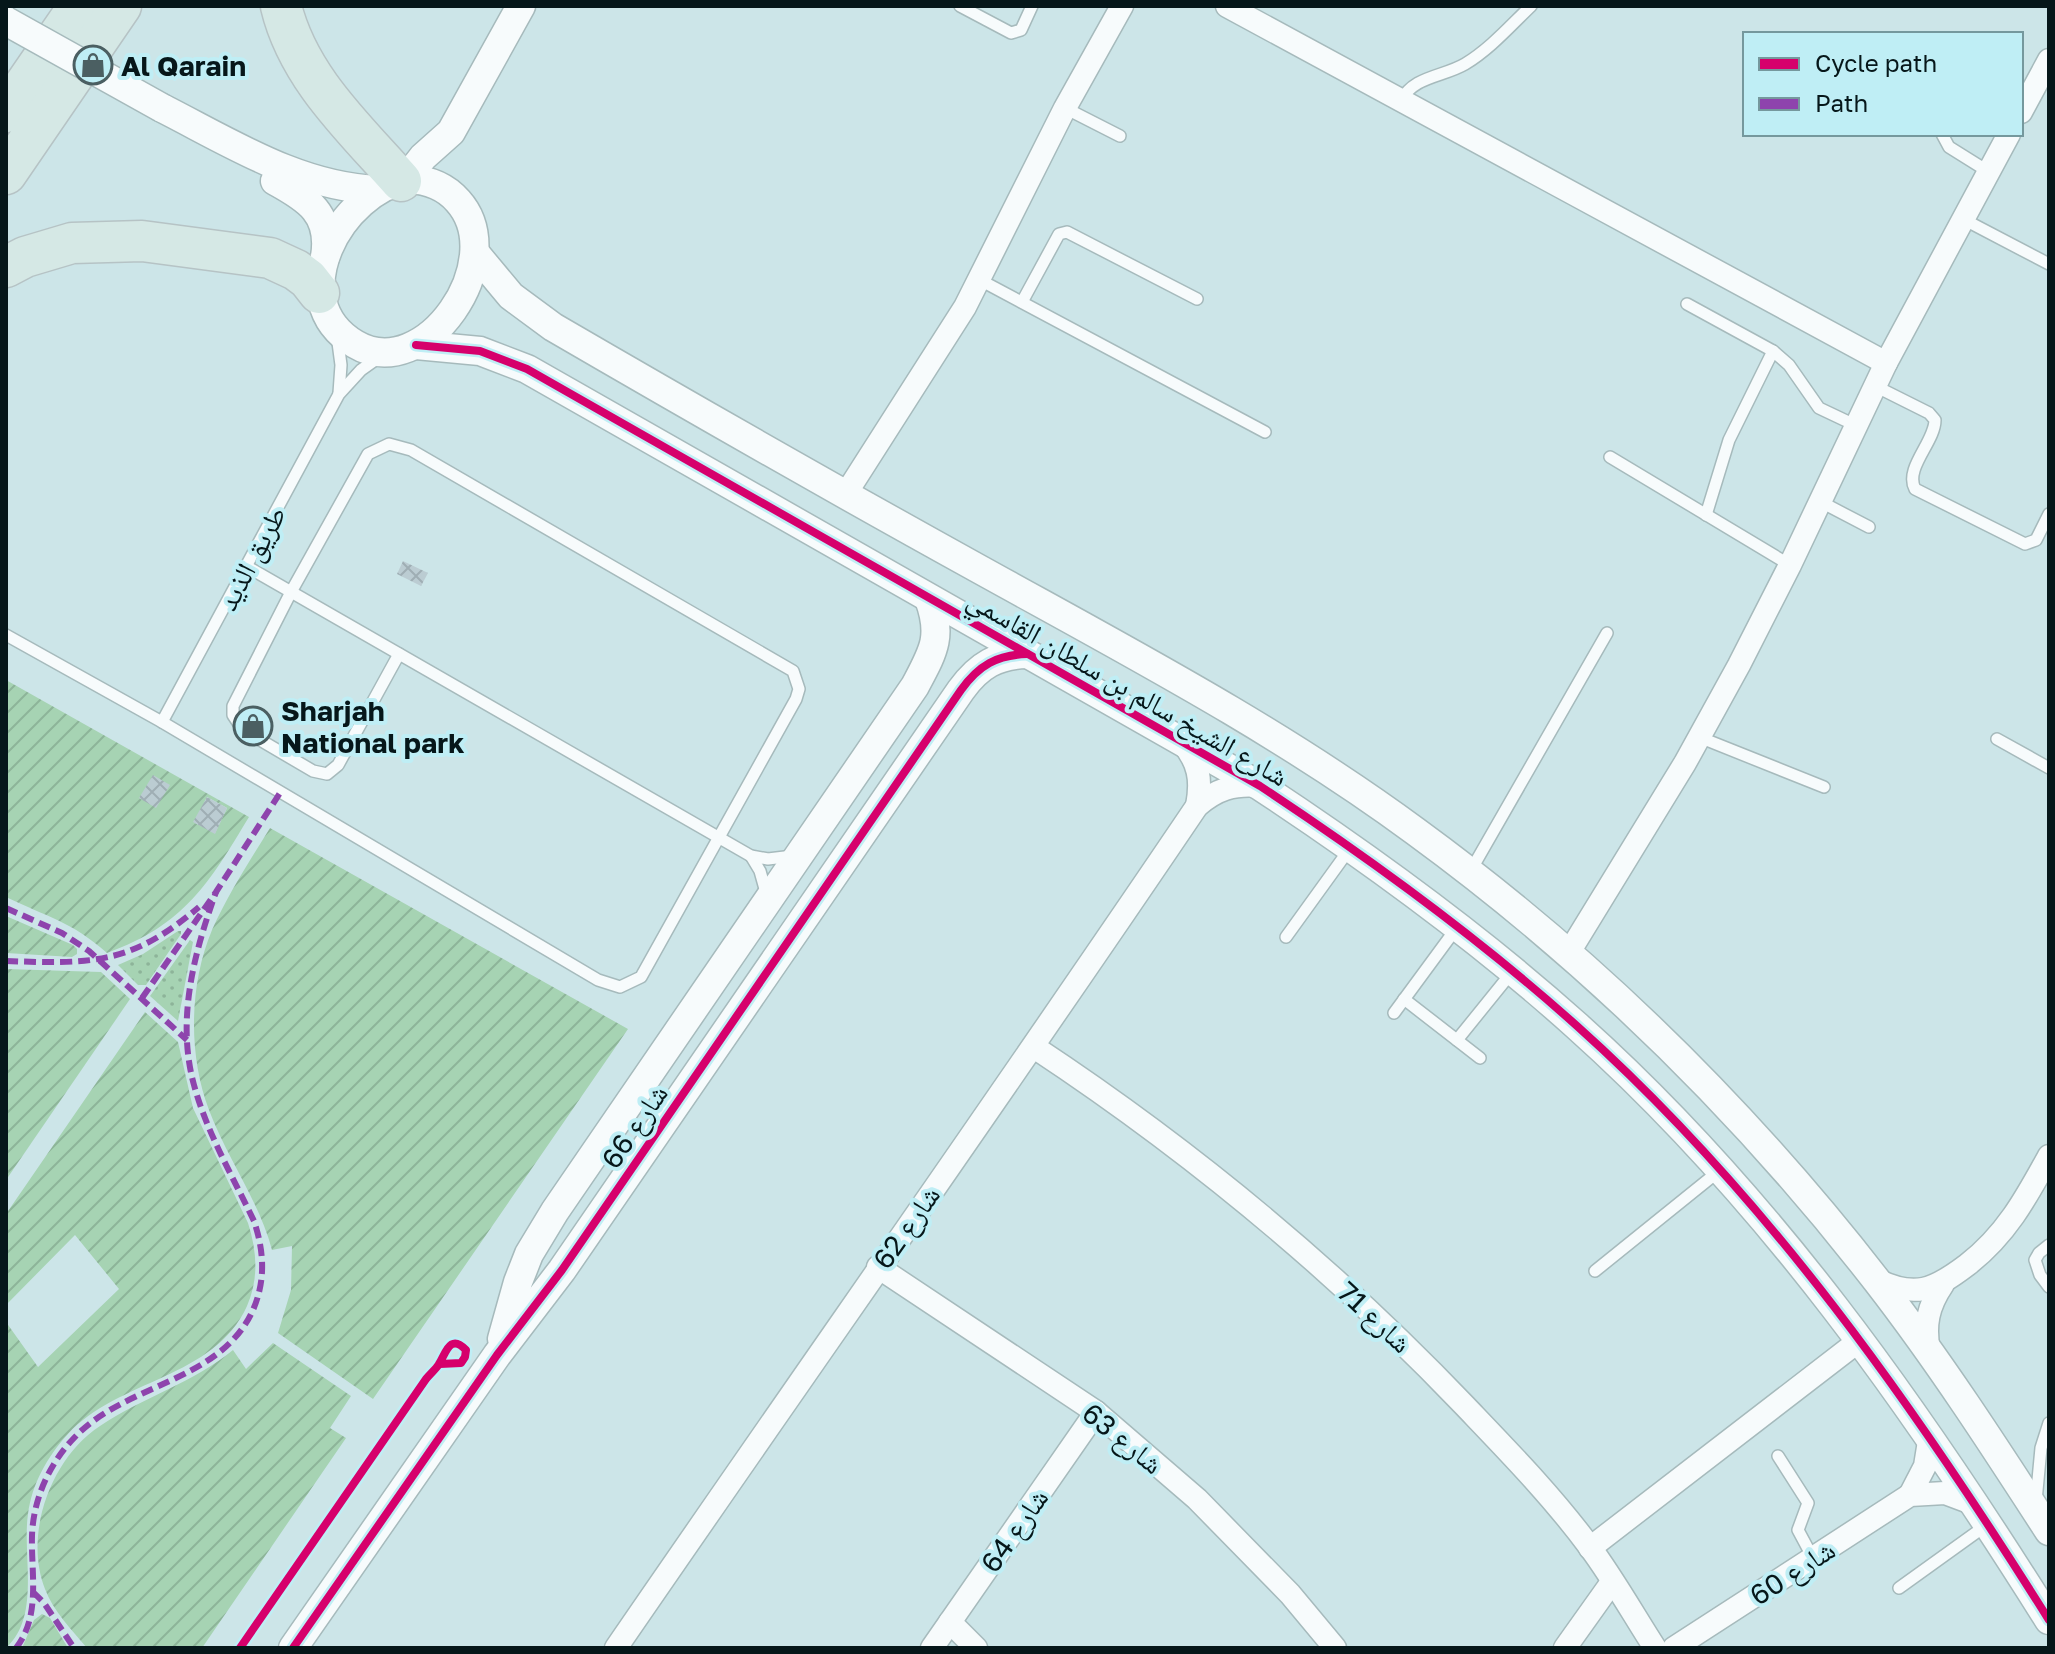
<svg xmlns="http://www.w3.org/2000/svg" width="2055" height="1654" viewBox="0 0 2055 1654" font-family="'Golos Text','Noto Naskh Arabic',sans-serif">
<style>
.grass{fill:url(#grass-dots)}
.garden{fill:url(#garden-furrows);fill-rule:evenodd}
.building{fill:url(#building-cross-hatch)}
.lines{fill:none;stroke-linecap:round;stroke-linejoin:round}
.service-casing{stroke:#a6babc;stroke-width:14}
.minor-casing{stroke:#a6babc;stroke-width:25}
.tertiary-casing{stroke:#a6babc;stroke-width:31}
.motorway-casing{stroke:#b6c3c5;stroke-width:43}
.service{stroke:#f7fbfc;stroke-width:11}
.minor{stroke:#f7fbfc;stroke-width:22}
.tertiary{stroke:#f7fbfc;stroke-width:28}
.motorway{stroke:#d5e8e5;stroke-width:40}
.tertiary-bridge-casing{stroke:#a6babc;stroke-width:31;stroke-linecap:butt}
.tertiary-bridge{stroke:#f7fbfc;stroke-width:28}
.quiet{stroke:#8e44ad;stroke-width:6;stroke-dasharray:12 6;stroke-linecap:butt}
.cycleway-casing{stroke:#bfeef5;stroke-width:13}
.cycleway{stroke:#d6006c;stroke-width:8}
.labels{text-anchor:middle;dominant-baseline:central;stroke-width:8;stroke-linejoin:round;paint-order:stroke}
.poi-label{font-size:28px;font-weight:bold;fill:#06171a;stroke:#bfeef5;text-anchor:start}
.street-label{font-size:28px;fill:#06171a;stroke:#bfeef5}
</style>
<defs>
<pattern id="grass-dots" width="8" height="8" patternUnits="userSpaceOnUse" patternTransform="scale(2)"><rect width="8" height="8" fill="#a6d3b3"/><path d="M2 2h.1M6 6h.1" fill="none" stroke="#8db499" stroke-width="1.8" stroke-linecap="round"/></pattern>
<pattern id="garden-furrows" width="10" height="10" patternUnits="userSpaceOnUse" patternTransform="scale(2)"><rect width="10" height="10" fill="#a6d3b3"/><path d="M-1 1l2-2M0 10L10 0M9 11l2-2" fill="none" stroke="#8db499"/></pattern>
<pattern id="building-cross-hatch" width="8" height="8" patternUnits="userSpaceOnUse" patternTransform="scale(2)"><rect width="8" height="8" fill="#bbccd2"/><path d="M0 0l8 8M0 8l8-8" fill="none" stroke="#9faeb4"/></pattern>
</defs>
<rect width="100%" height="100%" fill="#cce5e8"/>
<g class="grass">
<polygon points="178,931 181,931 181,934 146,985 138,985 118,965 143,954"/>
<polygon points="190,940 193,942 178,1021 150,996"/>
</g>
<g class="garden">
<path d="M6 680 249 817C209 883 185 925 107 953 71 921 47 917 6 897ZM207 797 227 808 215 833 195 823Z"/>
<path d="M270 828 628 1029 373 1399 278 1333 291 1290 292 1246 272 1250C259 1201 227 1158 209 1110 188 1055 189 985 212 930 228 894 249 862 270 828Z"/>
<polygon points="6,916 73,945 77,949 77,954 72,957 6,953"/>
<polygon points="6,969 101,972 130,999 6,1180"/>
<path d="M145 1012 178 1042 193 1108 248 1223C257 1251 259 1279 247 1306 214 1379 118 1379 68 1434 47 1457 32 1484 28 1514 22 1555 41 1617 6 1648V1322L38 1367 119 1289 75 1235 6 1305V1214Z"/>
<path d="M273 1343 351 1396 330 1428 346 1438 202 1648H87C72 1630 53 1611 45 1589 23 1533 52 1457 100 1426 143 1397 193 1383 233 1350L246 1369Z"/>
<polygon points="42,1614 50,1618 68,1648 22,1648 34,1620"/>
</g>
<g class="building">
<polygon points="403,561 428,573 421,586 397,574"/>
<polygon points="153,775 170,785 156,808 139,798"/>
<polygon points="207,797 227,808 215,834 193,822"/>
</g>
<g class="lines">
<defs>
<g id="service">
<polyline points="960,6 1011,33 1021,30 1032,6"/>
<path d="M1401 101C1413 76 1443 77 1465 64 1490 49 1510 26 1531 6"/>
<polyline points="1065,108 1120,136"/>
<polyline points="1942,134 1949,147 1989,172"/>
<polyline points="1963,219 2049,264"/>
<polyline points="980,280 1265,432"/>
<polyline points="1022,302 1059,234 1067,232 1197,299"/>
<polyline points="1687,304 1773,351 1789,365 1819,408 1857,426"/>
<polyline points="337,335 341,365 339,393"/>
<path d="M1875 386 1929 413 1935 420C1935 442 1904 468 1915 489L2025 544 2036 540 2049 514"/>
<polyline points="1610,457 1790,565"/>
<polyline points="1821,502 1869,527"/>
<polyline points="1706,515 1729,440 1773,351"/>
<polyline points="246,566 751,856 768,859 793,856"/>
<polyline points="6,635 162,722 598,980 620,987 641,977 796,699 799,689 793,671 411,450 389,444 368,454 291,592 233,706 233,715 243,730 313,771 327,774 338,765 399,654"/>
<polyline points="162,722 339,394 361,370 382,355"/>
<polyline points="1699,737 1824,787"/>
<polyline points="1997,739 2049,768"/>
<polyline points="751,856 760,871 767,896"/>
<polyline points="1470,872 1607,633"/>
<polyline points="1286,937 1351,847"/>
<polyline points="1404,999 1480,1058"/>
<polyline points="1394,1013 1458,926"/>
<polyline points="1457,1040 1512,972"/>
<polyline points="2049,1245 2039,1253 2035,1260 2040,1275 2049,1287"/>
<polyline points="1595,1271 1719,1171"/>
<polyline points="1778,1456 1808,1503 1798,1530 1813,1558"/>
<polyline points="2036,1501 2041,1448 2049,1423"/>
<polyline points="1899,1588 1988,1524"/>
</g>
<g id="minor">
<polyline points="1227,6 1886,363"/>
<polyline points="2021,112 2049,60"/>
<polyline points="845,495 965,307 1065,108 1122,6"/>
<path d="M1181 741C1199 762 1202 780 1197 806"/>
<polyline points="1568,954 1685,763 1739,665 1790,565 1886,363 2009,134"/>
<path d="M1034 1047C1190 1150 1336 1271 1465 1406 1508 1451 1552 1496 1589 1546 1613 1578 1633 1614 1655 1648"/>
<polyline points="878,1267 1096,1412 1197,1499 1290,1594 1335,1648"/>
<path d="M1875 1279C1915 1299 1934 1290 1967 1265 2006 1235 2026 1198 2049 1156"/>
<path d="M1929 1351C1924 1325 1928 1306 1943 1284"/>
<polyline points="1910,1495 1925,1466 1930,1435"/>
<polyline points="1590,1548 1860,1340"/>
<polyline points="950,1622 976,1648"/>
<path d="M616 1648C809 1367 1006 1089 1197 806 1217 789 1233 784 1259 786"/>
<polyline points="932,1648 1096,1412"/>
<polyline points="1565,1648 1612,1582"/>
<polyline points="1674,1648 1910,1495 1945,1493 1977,1505"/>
</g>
<g id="tertiary">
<path d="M162 108C231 143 299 187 378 190"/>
<path d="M409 179C429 180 445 186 458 201 511 260 425 386 355 344 280 299 341 190 409 179Z"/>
<polyline points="405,180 423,157 451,132 521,6"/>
<path d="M275 181C308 199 332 214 325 257"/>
<path d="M476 254 511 296 553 327C694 409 836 490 979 569 1127 651 1278 730 1415 831 1589 958 1745 1111 1877 1281 1939 1361 1994 1446 2049 1531"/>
<path d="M416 345 480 351 527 369 1260 786C1372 860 1478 937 1577 1026 1767 1196 1914 1405 2049 1620"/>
<path d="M502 1339 518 1282 529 1254 555 1211 915 686C933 652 943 637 929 599"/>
<path d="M293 1648 497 1355 562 1270 961 690C979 665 997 655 1027 654"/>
</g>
<g id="motorway">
<path d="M281 6C298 77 354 128 401 181"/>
<polyline points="6,112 79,6"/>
<polyline points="6,174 121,6"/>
<polyline points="6,267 25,257 72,243 142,241 270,258 296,270 308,279 319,293"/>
</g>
</defs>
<use href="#service" class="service-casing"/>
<use href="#minor" class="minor-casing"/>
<use href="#tertiary" class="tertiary-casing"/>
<use href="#motorway" class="motorway-casing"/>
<use href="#service" class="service"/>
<use href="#minor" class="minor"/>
<use href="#tertiary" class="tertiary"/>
<use href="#motorway" class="motorway"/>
<defs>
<polyline id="tertiary-bridge" points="6,21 162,108"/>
</defs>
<use href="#tertiary-bridge" class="tertiary-bridge-casing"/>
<use href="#tertiary-bridge" class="tertiary-bridge"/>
<g class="quiet">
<polyline points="6,908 62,933 89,951 187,1040"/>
<path d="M6 961C91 964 131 965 199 907"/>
<polyline points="142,998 216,892 280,793"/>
<polyline points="33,1592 44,1603 74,1648"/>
<path d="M16 1648C41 1616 31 1574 32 1536 33 1500 49 1464 74 1438 125 1383 220 1383 253 1310 266 1280 264 1251 254 1221 233 1177 207 1133 194 1085 176 1020 194 953 216 892"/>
</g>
<defs>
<g id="cycleway">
<path d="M416 345 480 351 527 369 1260 786C1372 860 1478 937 1577 1026 1767 1196 1914 1405 2049 1620"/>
<path d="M240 1648 426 1379C430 1374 436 1369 439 1364 446 1353 450 1333 466 1350L465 1357 461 1363 440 1364"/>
<path d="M293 1648 497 1355 562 1270 961 690C979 665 997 655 1027 654"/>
</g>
</defs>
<use href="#cycleway" class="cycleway-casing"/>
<use href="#cycleway" class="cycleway"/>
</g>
<defs>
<symbol id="shop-ring" viewBox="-11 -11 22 22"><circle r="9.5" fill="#bfeef5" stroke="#4b5f62" stroke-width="1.5"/><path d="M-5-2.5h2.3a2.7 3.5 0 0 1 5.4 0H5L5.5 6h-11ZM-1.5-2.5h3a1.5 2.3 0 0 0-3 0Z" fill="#4b5f62"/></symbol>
</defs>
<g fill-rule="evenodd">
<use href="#shop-ring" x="71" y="43" width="44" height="44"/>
<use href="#shop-ring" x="231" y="704" width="44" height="44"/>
</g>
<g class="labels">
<g class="poi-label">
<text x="121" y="65">Al Qarain</text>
<text x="281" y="710">Sharjah<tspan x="281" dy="32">National park</tspan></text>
</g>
<g class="street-label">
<text transform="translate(251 558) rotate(-62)">طريق الذيد</text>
<text transform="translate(1128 687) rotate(30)">شارع الشيخ سالم بن سلطان القاسمي</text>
<text transform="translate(634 1126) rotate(-56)">شارع 66</text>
<text transform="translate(906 1227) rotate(-55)">شارع 62</text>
<text transform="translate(1375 1317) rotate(43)">شارع 71</text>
<text transform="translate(1123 1438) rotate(39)">شارع 63</text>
<text transform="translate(1014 1530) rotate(-55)">شارع 64</text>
<text transform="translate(1792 1572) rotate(-33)">شارع 60</text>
</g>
</g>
<rect width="2055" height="1654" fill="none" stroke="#06171a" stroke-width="16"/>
<rect x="1743" y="32" width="280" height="104" fill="#bfeef5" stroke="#75989d" stroke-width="2"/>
<rect x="1759" y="58" width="40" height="12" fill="#d6006c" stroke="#75989d" stroke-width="2"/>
<text x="1815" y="72" font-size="24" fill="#06171a">Cycle path</text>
<rect x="1759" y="98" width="40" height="12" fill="#8e44ad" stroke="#75989d" stroke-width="2"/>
<text x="1815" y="112" font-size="24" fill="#06171a">Path</text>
</svg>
